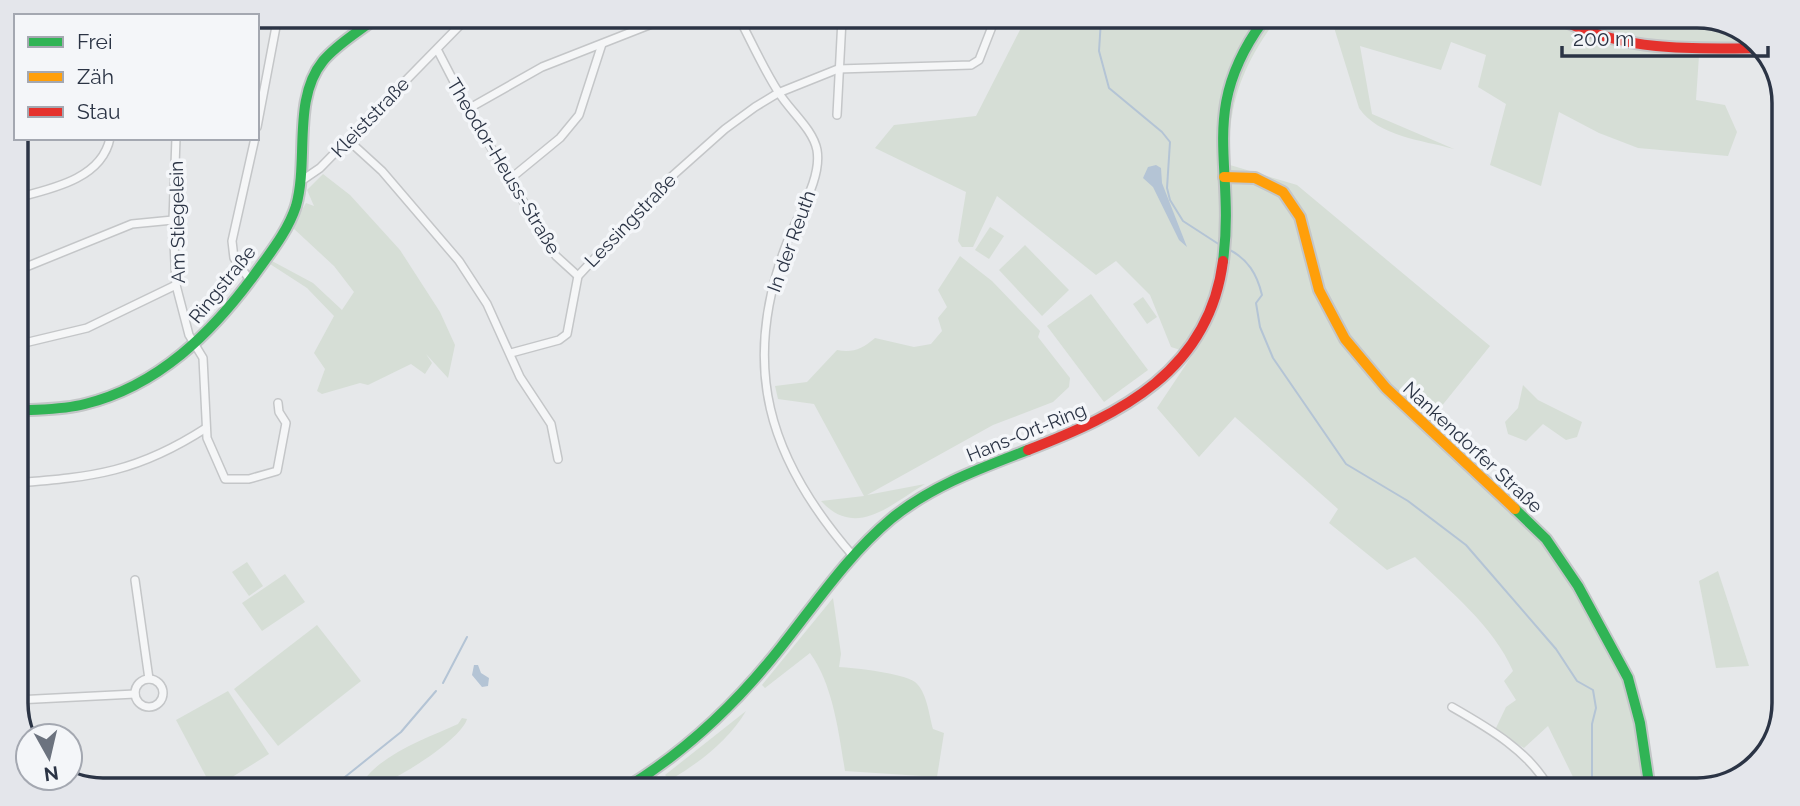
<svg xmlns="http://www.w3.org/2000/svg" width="1800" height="806" viewBox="0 0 1800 806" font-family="Raleway,sans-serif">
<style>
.green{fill:#d6ded6}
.water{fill:#b4c4d5}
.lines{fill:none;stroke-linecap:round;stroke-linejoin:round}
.stream{stroke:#b4c4d5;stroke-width:2}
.street-casing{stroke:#c4c6c8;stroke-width:10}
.fast-casing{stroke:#c4c6c8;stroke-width:14}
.slow-casing{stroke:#c4c6c8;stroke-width:14}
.jam-casing{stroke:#c4c6c8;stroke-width:14}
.street{stroke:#f5f6f7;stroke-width:7}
.fast{stroke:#30b455;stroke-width:10}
.slow{stroke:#ff9f0a;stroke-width:10}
.jam{stroke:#e5322d;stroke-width:10}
.labels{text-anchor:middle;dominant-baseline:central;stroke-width:7;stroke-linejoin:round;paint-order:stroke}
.street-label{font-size:19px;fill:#2b3445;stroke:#f4f6f9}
.rim{fill:none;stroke:#2b3445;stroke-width:3.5}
</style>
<rect width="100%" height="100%" fill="#e6e8ea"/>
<g class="green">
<path d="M1025 20 1275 21C1249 57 1234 88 1230 132 1229 143 1226 155 1230 165L1297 185 1490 346 1428 423 1551 542 1628 680 1652 790H1565L1575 781 1548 726 1524 748 1495 730 1506 707 1516 700 1504 681 1513 671C1493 625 1450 592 1415 557L1387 570 1329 523 1338 509 1235 417 1199 457 1157 408 1193 354 1171 347 1150 295 1116 261 1096 275 997 196 973 247H962L958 241 966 192 875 148 894 125 976 116Z"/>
<path d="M1332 21 1731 23 1770 57 1699 56 1696 100 1725 105 1737 132 1728 156 1638 148 1599 133 1559 112 1541 186 1490 165 1506 104 1478 87 1486 55 1451 42 1441 70 1360 46 1372 114 1454 149C1422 140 1379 137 1359 108Z"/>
<polygon points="323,174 350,195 400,250 440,312 455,345 448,378 426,354 432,363 425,374 411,364 368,385 360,383 322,394 317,391 325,369 314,353 334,316 307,288 270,264 272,261 313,283 342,310 354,292 334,266 292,227 306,203 314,206 307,190"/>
<polygon points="990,227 1004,236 989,259 975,250"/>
<polygon points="1025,245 1069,290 1042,316 999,270"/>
<path d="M960 256 992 281 1040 331 1038 337 1070 378 1069 387 1053 402 993 425 867 495 925 484C890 505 856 539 821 501L864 496 814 404 778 399 775 386 807 382 837 350C853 353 862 349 875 338L914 347 931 344 942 331 938 318 947 307 938 290Z"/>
<polygon points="1091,294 1148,370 1104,402 1047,326"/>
<polygon points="1143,297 1157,317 1147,324 1133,304"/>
<polygon points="1523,385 1538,400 1582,422 1577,437 1566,440 1543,424 1526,441 1508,434 1505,422 1518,408"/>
<polygon points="247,562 263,586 249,596 232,572"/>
<polygon points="1718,571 1749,666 1716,668 1699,581"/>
<polygon points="285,574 305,602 262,631 242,603"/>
<path d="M833 598 841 654 839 667C855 668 902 673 915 682 927 692 929 715 933 729L944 733 937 777 845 771C839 734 833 684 810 653L765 688 762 685Z"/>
<polygon points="317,625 361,681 278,746 234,689"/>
<polygon points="228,691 269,754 221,784 210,784 176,720"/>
<path d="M746 711C729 740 699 763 670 780L665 775Z"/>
<path d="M462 718 467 719C461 739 404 775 383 783 377 786 368 785 361 785 378 755 427 738 458 724Z"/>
</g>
<g class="water">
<polygon points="1156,165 1161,168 1162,183 1187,247 1179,240 1153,187 1143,178 1148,167"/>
<polygon points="474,665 478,665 481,673 489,678 488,686 482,687 472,675"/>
</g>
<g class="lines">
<g class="stream">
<polyline points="1101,20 1099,51 1109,88 1162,132 1170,142 1167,188 1170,200 1183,221 1220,245"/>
<path d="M1228 249C1248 259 1257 274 1262 295L1256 303 1260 327 1273 358 1346 464 1408 501 1466 545 1556 649 1577 681 1593 690 1596 708 1592 724V790"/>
<polyline points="443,683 467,637"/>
<polyline points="335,785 401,732 436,691"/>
</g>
<defs>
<g id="street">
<path d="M739 18C752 43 764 70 779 93 790 111 813 129 817 150 822 179 798 214 788 240 739 365 768 459 854 557"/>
<polyline points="438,51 468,109 556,256 578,276"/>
<polyline points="468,109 542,67 667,18"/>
<polyline points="837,115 842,19"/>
<polyline points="257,127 278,16"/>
<polyline points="176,138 173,220 176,285 189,335 203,358 207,438 225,479 249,479 277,471 286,423 279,412 278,403"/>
<polyline points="348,140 382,171 459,261 487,304 520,377 551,424 558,459"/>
<polyline points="510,179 560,138 579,115 602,44"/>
<polyline points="301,181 320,168 468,17"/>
<path d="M16 198C51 189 102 179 110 138"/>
<polyline points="16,271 132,224 173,220"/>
<polyline points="250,280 234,258 232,241 255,138"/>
<polyline points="16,345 87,328 176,285"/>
<polyline points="511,353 559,340 567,334 578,276 670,178 725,129 755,107 778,93 838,69 971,65 979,60 995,19"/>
<path d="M16 483C94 477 138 472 206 428"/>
<polyline points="135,580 149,679"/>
<circle cx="149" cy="693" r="14"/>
<polyline points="16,700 135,694"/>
<path d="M1452 707C1487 727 1531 752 1550 790"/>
</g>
<g id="fast">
<path d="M1223 261C1236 164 1197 112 1263 21"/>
<path d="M16 411C39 409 63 410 85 404 158 386 212 333 255 274 270 253 288 231 296 206 309 160 292 99 323 61 338 43 360 31 377 17"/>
<polyline points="1515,509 1546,539 1578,586 1628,678 1640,723 1650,790"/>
<path d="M629 786C689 749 737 703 781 647 816 603 848 555 891 519 931 486 981 468 1028 450"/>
</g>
<polyline id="slow" points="1224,177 1255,178 1283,192 1300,217 1319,290 1345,339 1386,388 1515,509"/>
<g id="jam">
<path d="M1566 22C1630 52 1693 49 1762 48"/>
<path d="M1028 450C1121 414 1209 371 1223 261"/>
</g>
</defs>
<use href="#street" class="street-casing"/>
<use href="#fast" class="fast-casing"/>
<use href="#slow" class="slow-casing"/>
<use href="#jam" class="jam-casing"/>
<use href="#street" class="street"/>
<use href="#fast" class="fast"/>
<use href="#slow" class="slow"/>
<use href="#jam" class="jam"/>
</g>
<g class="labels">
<g class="street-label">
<text transform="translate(370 117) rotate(-46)">Kleiststraße</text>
<text transform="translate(504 166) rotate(59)">Theodor-Heuss-Straße</text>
<text transform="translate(630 220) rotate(-46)">Lessingstraße</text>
<text transform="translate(177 222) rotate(-91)">Am Stiegelein</text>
<text transform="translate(791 241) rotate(-70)">In der Reuth</text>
<text transform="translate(222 284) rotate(-51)">Ringstraße</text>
<text transform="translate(1026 432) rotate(-22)">Hans-Ort-Ring</text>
<text transform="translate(1473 447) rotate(43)">Nankendorfer Straße</text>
</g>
</g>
<path d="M0 0H1800V806H0ZM103 28H1697A75 75 0 0 1 1772 103V703A75 75 0 0 1 1697 778H103A75 75 0 0 1 28 703V103A75 75 0 0 1 103 28Z" fill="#e4e6eb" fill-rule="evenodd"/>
<path class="rim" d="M103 28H1697A75 75 0 0 1 1772 103V703A75 75 0 0 1 1697 778H103A75 75 0 0 1 28 703V103A75 75 0 0 1 103 28Z"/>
<rect x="14" y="14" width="245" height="126" fill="#f4f6f9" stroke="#a4a8b1" stroke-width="2"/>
<rect x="28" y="37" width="35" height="10" fill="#30b455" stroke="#a4a8b1" stroke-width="2"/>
<text x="77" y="49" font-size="21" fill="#2b3445">Frei</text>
<rect x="28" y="72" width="35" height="10" fill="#ff9f0a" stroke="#a4a8b1" stroke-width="2"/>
<text x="77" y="84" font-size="21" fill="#2b3445">Zäh</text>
<rect x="28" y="107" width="35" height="10" fill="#e5322d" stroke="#a4a8b1" stroke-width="2"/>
<text x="77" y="119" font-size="21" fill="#2b3445">Stau</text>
<g transform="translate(49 757) rotate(172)"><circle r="33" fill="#f4f6f9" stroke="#a4a8b1" stroke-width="2"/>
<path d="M0-5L12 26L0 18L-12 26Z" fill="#6c737f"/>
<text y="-10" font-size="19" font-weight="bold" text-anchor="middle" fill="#2b3445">N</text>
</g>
<path d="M1562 46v10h206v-10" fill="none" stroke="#2b3445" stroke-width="3.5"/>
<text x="1573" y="46" font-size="21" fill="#2b3445" stroke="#f4f6f9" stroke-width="5" paint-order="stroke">200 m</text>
</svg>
